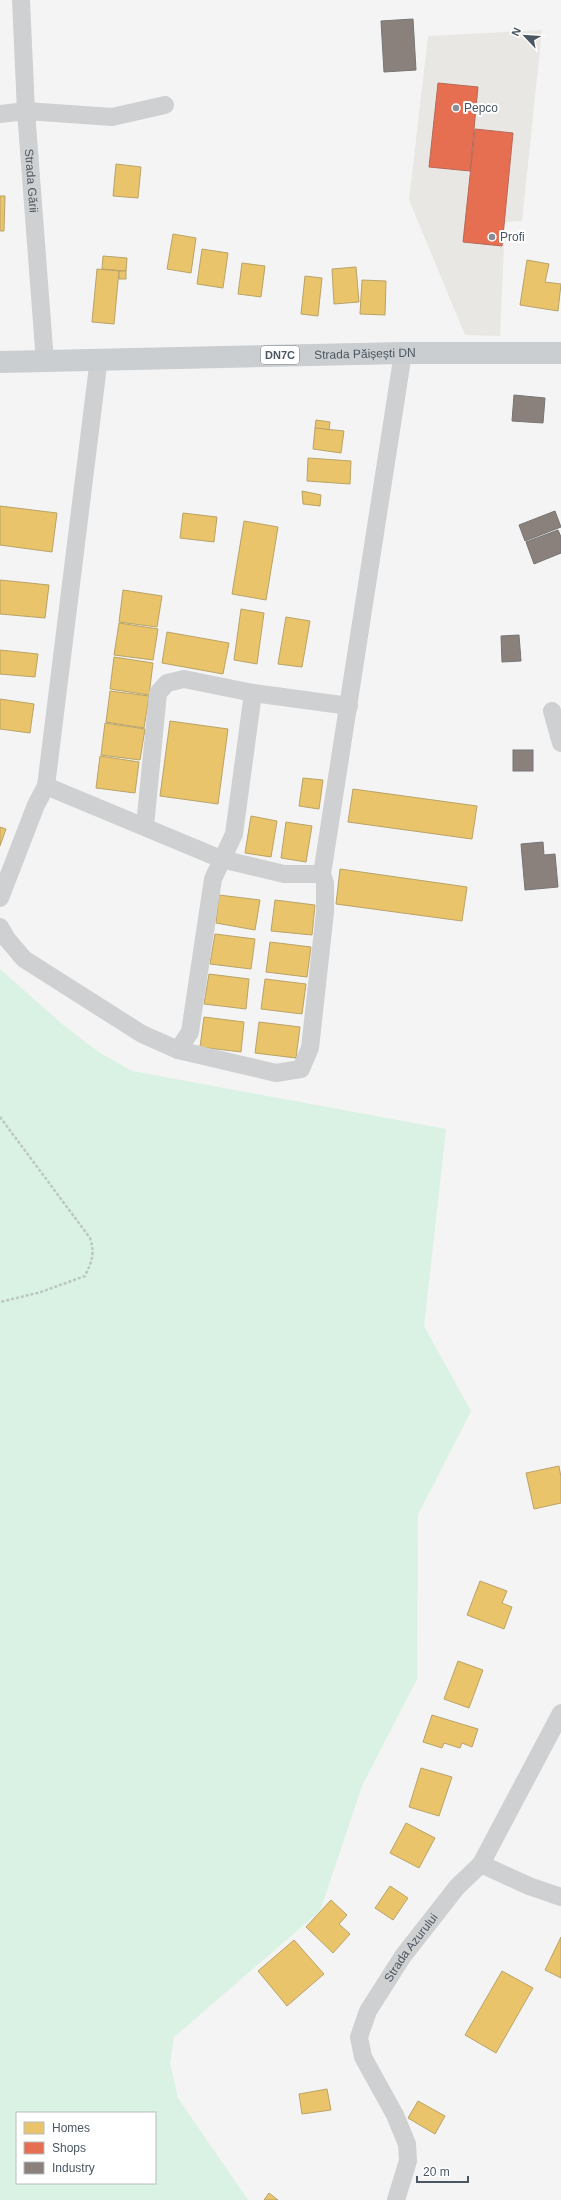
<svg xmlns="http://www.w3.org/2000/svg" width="561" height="2200" viewBox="0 0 561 2200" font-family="Arial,sans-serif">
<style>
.commercial{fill:#e8e7e3}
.green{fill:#d9f2e3;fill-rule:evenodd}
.homes{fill:#e9c46a;stroke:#b9a367}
.shops{fill:#e76f51;stroke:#b86856}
.industry{fill:#8a817c;stroke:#777474}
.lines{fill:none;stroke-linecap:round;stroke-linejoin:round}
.path{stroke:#bcc7c4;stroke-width:2.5;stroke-dasharray:3 2;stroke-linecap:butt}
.minor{stroke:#ced0d2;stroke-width:18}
.major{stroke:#caced1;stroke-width:22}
.poi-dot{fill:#868d94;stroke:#fff;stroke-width:1.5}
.labels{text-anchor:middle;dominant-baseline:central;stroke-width:4;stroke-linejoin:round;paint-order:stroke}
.shield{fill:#fff;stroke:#808990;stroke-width:1}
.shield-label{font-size:11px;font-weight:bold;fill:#4a5661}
.poi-label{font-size:12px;fill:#4a5661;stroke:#fff;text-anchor:start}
.street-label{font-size:12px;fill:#4a5661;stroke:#fff}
</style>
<rect width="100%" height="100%" fill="#f4f4f4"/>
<polygon class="commercial" points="542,30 522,221 505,222 500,336 465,335 409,200 428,36"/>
<path class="green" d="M0 969 62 1024 97 1051 132 1071 446 1129 424 1326 471 1411 418 1515 417 1679 362 1786 320 1911 174 2037 170 2063 178 2098 248 2200H0ZM17 2113H155V2183H17Z"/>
<g class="homes">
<polygon points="116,164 141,167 138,198 113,196"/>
<polygon points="0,196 5,196 4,231 0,231"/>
<polygon points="173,234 196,238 191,273 167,269"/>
<polygon points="202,249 228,253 223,288 197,284"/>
<polygon points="103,256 127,258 126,271 102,269"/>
<polygon points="527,260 549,264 545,282 561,284 558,311 520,305"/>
<polygon points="242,263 265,266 261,297 238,294"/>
<polygon points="356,267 359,302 334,304 332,269"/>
<polygon points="97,269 119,271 114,324 92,322"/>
<rect x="119" y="271" width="7" height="8"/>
<polygon points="305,276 322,278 318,316 301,314"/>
<polygon points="362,280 386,281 385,315 360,314"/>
<polygon points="316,420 330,422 329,430 315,428"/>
<polygon points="315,428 344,431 341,453 313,449"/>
<polygon points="308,458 351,461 350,484 307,481"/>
<polygon points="302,491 321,495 320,506 303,504"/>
<polygon points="0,506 57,513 52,552 0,545"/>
<polygon points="183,513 217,517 214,542 180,538"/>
<polygon points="244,521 278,527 266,600 232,594"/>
<polygon points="0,580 49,585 45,618 0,614"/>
<polygon points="123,590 162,596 157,627 119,622"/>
<polygon points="241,609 264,613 257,664 234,660"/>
<polygon points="286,617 310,621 302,667 278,664"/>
<polygon points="119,623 158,629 153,660 114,655"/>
<polygon points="167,632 229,643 223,674 162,663"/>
<polygon points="0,650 38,654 35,677 0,674"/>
<polygon points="114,657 153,663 149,695 110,689"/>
<polygon points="110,691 149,696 144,728 106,722"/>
<polygon points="0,699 34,704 30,733 0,729"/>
<polygon points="170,721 228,729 218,804 160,796"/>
<polygon points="105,723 145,729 140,760 101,755"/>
<polygon points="100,756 139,762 135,793 96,788"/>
<polygon points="303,778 323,780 319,809 299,806"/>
<polygon points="353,789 477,806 472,839 348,822"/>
<polygon points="251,816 277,821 271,857 245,853"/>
<polygon points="286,822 312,826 306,862 281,858"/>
<polygon points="0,827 6,829 0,846"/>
<polygon points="340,869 467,887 462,921 336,904"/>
<polygon points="219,895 260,900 255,930 216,923"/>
<polygon points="275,900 315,905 312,935 271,931"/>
<polygon points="215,934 255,939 251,969 210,964"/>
<polygon points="270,942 311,947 307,977 266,972"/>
<polygon points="209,974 249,979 246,1009 204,1004"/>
<polygon points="265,979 306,984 302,1014 261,1009"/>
<polygon points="204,1017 244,1022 241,1052 200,1047"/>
<polygon points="259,1022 300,1027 296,1058 255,1053"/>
<polygon points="559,1466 561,1477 561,1503 534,1509 526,1473"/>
<polygon points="480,1581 507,1591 502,1603 512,1607 504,1629 467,1615"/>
<polygon points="458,1661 483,1670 469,1708 444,1699"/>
<polygon points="432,1715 478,1729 472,1747 462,1743 460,1748 444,1743 442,1748 423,1742"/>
<polygon points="421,1768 452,1777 439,1816 409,1807"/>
<polygon points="406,1823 435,1838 419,1868 390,1853"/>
<polygon points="390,1886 408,1898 393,1920 375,1908"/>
<polygon points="331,1900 347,1915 339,1924 350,1934 333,1953 306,1927"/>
<polygon points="561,1937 561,1978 545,1970"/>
<polygon points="294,1940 324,1974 287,2006 258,1971"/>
<polygon points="502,1971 533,1988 496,2053 465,2035"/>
<polygon points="327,2089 331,2110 302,2114 299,2094"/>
<polygon points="418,2101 445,2116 435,2134 408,2118"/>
<polygon points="269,2193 278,2200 264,2200"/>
</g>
<g class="shops">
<polygon points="438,83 478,87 470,171 429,167"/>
<polygon points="475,129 513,133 502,246 463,242"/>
</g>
<g class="industry">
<polygon points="413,19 416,70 384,72 381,21"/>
<polygon points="514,395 545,398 543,423 512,421"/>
<polygon points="555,511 561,527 525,541 519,525"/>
<polygon points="558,530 561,537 561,553 534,564 526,542"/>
<polygon points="519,635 521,661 502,662 501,636"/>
<rect x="513" y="750" width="20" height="21"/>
<polygon points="543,842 544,855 555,854 558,887 525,890 521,844"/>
</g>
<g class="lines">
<path class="path" d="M0 1117 90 1238C95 1254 92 1261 85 1276L41 1292 0 1302"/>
<g class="minor">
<path id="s1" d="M21 0 26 111 45 362"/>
<polyline points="0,114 26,111 112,117 165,105"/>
<polyline points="552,711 561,743"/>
<polyline points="46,786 221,859 284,874 322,874 403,353"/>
<polyline points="145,826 158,693 167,683 184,679 253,693 349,706"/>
<polyline points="0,898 36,805 46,786 99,358"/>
<polyline points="0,927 7,939 24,959 142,1034 178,1050 276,1073 301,1069 310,1048 325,912 325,883 322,874"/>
<polyline points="178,1050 190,1032 213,879 234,834 253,693"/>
<polyline points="481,1864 529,1886 561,1897"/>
<path id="s2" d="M396 2200 408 2161 407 2144 395 2115 363 2057 359 2037 368 2011 403 1956 457 1887 481 1864 561 1713"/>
</g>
<path class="major" id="s3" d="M0 362 403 353H561"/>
</g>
<g class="poi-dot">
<circle cx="456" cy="108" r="4"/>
<circle cx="492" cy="237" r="4"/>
</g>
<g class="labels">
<rect class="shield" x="261" y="346" width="38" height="18" rx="3"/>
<g class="shield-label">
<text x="280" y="355">DN7C</text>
</g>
<g class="poi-label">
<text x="464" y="108">Pepco</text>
<text x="500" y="237">Profi</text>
</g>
<g class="street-label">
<text stroke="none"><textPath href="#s1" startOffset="181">Strada Gării</textPath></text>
<text stroke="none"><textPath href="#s3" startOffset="365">Strada Păișești DN</textPath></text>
<text stroke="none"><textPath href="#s2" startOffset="280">Strada Azurului</textPath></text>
</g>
</g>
<rect x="16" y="2112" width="140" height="72" fill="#ffffff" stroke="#b7bbc0"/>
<rect x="24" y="2122" width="20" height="12" fill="#e9c46a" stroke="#b7bbc0"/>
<text x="52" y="2132" font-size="12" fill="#4a5661">Homes</text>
<rect x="24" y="2142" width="20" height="12" fill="#e76f51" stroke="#b7bbc0"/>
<text x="52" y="2152" font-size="12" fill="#4a5661">Shops</text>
<rect x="24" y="2162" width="20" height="12" fill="#8a817c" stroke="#b7bbc0"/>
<text x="52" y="2172" font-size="12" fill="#4a5661">Industry</text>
<g transform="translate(525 36) rotate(295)" stroke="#ffffff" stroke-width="3" paint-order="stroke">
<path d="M0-3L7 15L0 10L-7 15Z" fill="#4a5661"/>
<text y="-6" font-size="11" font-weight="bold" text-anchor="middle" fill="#4a5661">N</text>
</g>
<path d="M417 2176v6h51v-6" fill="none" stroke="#4a5661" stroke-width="2"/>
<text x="423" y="2176" font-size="12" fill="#4a5661" stroke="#ffffff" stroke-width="3" paint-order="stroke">20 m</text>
</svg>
